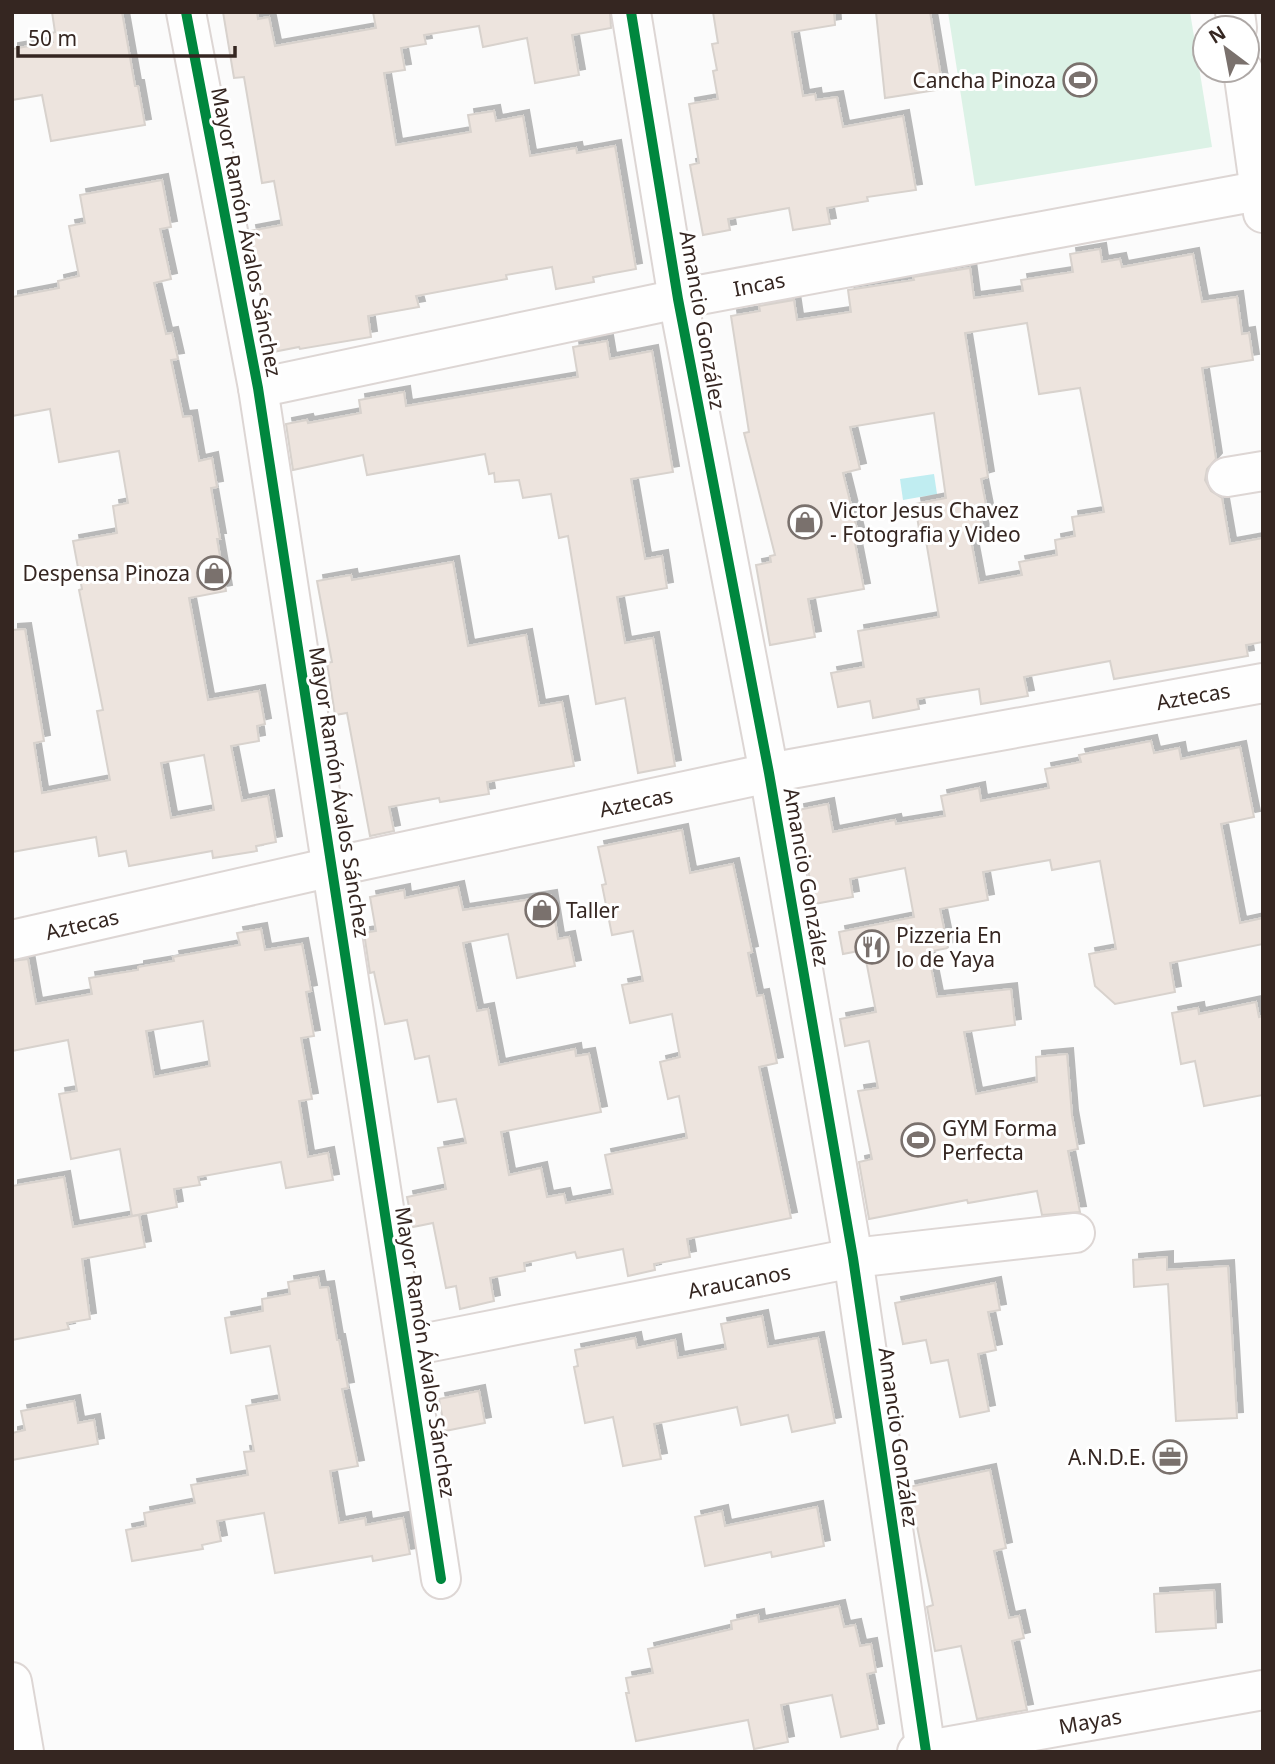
<svg xmlns="http://www.w3.org/2000/svg" width="1275" height="1764" viewBox="0 0 1275 1764" font-family="'Noto Sans',sans-serif">
<style>
.green{fill:#dcf2e6}
.water{fill:#c0edf1}
.building{fill:#ede4de;stroke:#d8d2cd;stroke-width:2;fill-rule:evenodd;filter:url(#shadow)}
.lines{fill:none;stroke-linecap:round;stroke-linejoin:round}
.minor-casing{stroke:#ddd6d4;stroke-width:42}
.major-casing{stroke:#ddd6d4;stroke-width:42}
.minor{stroke:#fefefe;stroke-width:38}
.major{stroke:#fefefe;stroke-width:38}
.cycleway-casing{stroke:#fff;stroke-width:15}
.cycleway{stroke:#00873e;stroke-width:10}
.labels{text-anchor:middle;dominant-baseline:central;stroke-width:6;stroke-linejoin:round;paint-order:stroke}
.poi-label{font-size:21px;fill:#352621;stroke:#fff;text-anchor:start}
.street-label{font-size:21px;fill:#352621;stroke:#fff}
</style>
<defs>
<filter id="shadow"><feDropShadow dx="6" dy="-6" stdDeviation="0" flood-color="#0004"/></filter>
</defs>
<rect width="100%" height="100%" fill="#fbfbfb"/>
<polygon class="green" points="948,12 1190,12 1212,147 975,186"/>
<polygon class="water" points="934,474 937,494 903,500 900,479"/>
<g class="building">
<polygon points="52,12 122,12 135,86 138,86 145,125 51,141 42,95 12,100 12,49 53,42 52,33 55,32"/>
<polygon points="223,12 257,12 258,19 269,17 275,46 376,28 373,12 610,12 611,28 572,35 579,75 535,83 527,38 483,47 479,26 424,35 426,44 401,48 405,70 384,73 396,145 471,132 468,115 494,111 496,121 523,116 530,156 576,148 577,153 615,146 636,269 593,277 594,282 556,289 552,267 506,275 507,279 416,296 419,307 368,316 371,337 300,349 299,347 273,352 250,231 282,225 274,181 262,183 244,77 234,78"/>
<polygon points="713,12 834,12 835,25 792,32 803,96 815,94 816,100 837,97 843,127 903,116 916,190 867,197 868,201 827,208 830,224 793,230 789,208 728,219 730,230 703,235 690,165 699,163 689,104 718,99 713,71 717,70 712,44 718,43"/>
<polygon points="876,12 930,12 943,89 885,98"/>
<path d="M162 180 171 227 160 229 171 279 154 283 166 334 172 333 178 359 171 360 183 417 191 416 199 461 212 458 217 487 211 488 220 539H217L226 591 189 598 208 700 259 691 265 724 257 726 259 741 231 746 242 801 268 796 276 842 256 846 257 851 213 858 212 851 129 866 126 851 99 856 96 837 12 852V630L25 629 44 741 34 743 42 793 110 780 97 711 103 710 79 590 82 589 73 541 117 533 113 506 128 503 119 451 59 462 50 409 12 416V297L59 288 58 281 79 276 69 226 85 223 80 195ZM204 755 214 810 171 818 161 763Z"/>
<path d="M1100 249 1102 262 1120 259 1122 267 1193 254 1202 302 1237 297 1242 334 1249 333 1253 360 1202 368 1216 459 1207 469 1205 480 1211 491 1222 498 1230 544 1263 538V642L1246 645 1248 656 1114 679 1110 661 1024 677 1028 696 981 704 979 689 917 699 919 709 873 718 870 701 838 707 831 673 864 667 858 631 939 617 924 529H919L915 504 946 498 934 413 850 427 860 469 843 473 859 537 854 538 864 589 808 599 815 637 770 645 756 565 771 562 770 556 775 555 744 433 749 432 731 316 760 311 759 306 794 300 797 320 851 312 848 290 914 280 913 277 970 268 974 298 1023 291 1021 280 1073 272 1070 254ZM1027 323 1039 394 1080 388 1104 512 1072 517 1075 536 1055 540 1057 555 1019 562 1022 575 979 583 970 535 983 532 980 516 988 515 981 479 988 477 965 333Z"/>
<polygon points="607,341 610,359 652,351 673,472 631,479 645,559 662,556 667,588 617,597 625,643 653,638 675,766 638,773 625,698 596,704 568,536 559,538 551,494 523,498 519,480 495,482 494,473 489,474 485,454 367,475 363,455 293,470 286,424 307,420 308,423 361,413 359,400 404,392 406,406 578,377 573,347"/>
<polygon points="453,562 468,646 526,635 539,706 562,702 574,766 487,782 489,794 440,802 439,798 389,807 394,831 370,836 347,713 335,715 327,663 332,662 317,581 351,575 352,580"/>
<polygon points="1151,741 1154,753 1179,748 1181,759 1240,747 1254,817 1221,824 1240,923 1263,918 1263,944 1170,963 1175,992 1115,1004 1095,986 1089,954 1116,949 1100,861 1052,870 1050,860 983,872 988,900 940,909 948,948 928,952 937,997 1011,989 1015,1025 964,1032 976,1094 1037,1082 1036,1057 1067,1054 1072,1116 1078,1149 1068,1151 1080,1212 1042,1215 1037,1191 968,1203 967,1200 869,1219 859,1162 872,1159 858,1091 878,1088 869,1041 845,1046 840,1019 876,1012 864,950 843,954 839,932 914,917 905,868 850,879 853,897 814,904 798,810 828,804 833,832 895,820 896,824 945,816 941,796 979,788 981,801 1049,788 1045,769 1081,762 1079,755"/>
<polygon points="682,830 690,873 733,864 752,952 748,953 757,996 763,995 777,1063 759,1067 791,1218 687,1239 690,1257 654,1264 655,1270 628,1276 623,1249 577,1258 575,1252 524,1263 525,1271 490,1278 494,1301 460,1309 456,1286 446,1288 433,1223 413,1227 407,1197 446,1189 438,1148 466,1143 456,1099 438,1102 429,1056 415,1059 407,1020 385,1024 374,972 370,973 364,933 376,931 370,897 404,890 405,898 458,887 463,910 551,896 558,939 569,937 575,966 517,978 508,934 463,943 477,1011 488,1009 499,1065 575,1049 576,1056 589,1054 601,1112 501,1132 509,1175 541,1168 547,1197 564,1194 566,1203 613,1194 605,1155 687,1138 679,1096 668,1099 660,1062 680,1057 672,1014 630,1023 622,985 643,981 633,931 612,935 602,885 606,884 598,847"/>
<path d="M261 929 265 950 302 944 311 991 306 992 314 1036 301 1038 312 1099 299 1101 308 1157 328 1153 333 1180 286 1188 281 1162 198 1177 200 1185 174 1189 177 1207 132 1216 120 1149 71 1159 59 1094 77 1091 68 1040 12 1051V961L28 959 36 1004 92 994 89 978 138 970V967L174 961 173 957 240 945 237 933ZM203 1021 210 1066 154 1077 146 1031Z"/>
<polygon points="1256,1002 1259,1017 1263,1016 1263,1095 1204,1106 1195,1061 1181,1064 1172,1013 1198,1008 1199,1014"/>
<polygon points="64,1177 73,1227 139,1215 145,1247 82,1259 90,1319 67,1323 69,1329 12,1340 12,1186"/>
<polygon points="1167,1257 1167,1270 1228,1266 1237,1418 1176,1421 1168,1284 1134,1287 1133,1260"/>
<polygon points="318,1277 320,1288 328,1287 337,1340 339,1340 348,1388 342,1389 358,1466 330,1471 339,1523 365,1518 366,1525 403,1518 410,1554 373,1561 372,1556 275,1573 264,1513 217,1521 221,1541 202,1545 203,1549 132,1561 126,1530 146,1526 144,1513 195,1503 191,1485 248,1475 244,1452 254,1451 246,1406 280,1400 270,1346 231,1353 225,1318 263,1311 262,1299 290,1294 288,1282"/>
<polygon points="995,1283 1000,1310 988,1312 996,1350 978,1354 989,1411 960,1417 948,1360 931,1363 926,1340 903,1344 895,1303"/>
<polygon points="762,1316 768,1347 818,1338 835,1423 792,1432 788,1415 741,1425 737,1407 654,1424 661,1459 623,1466 613,1417 585,1423 574,1367 578,1366 575,1350 635,1338 637,1348 675,1340 678,1358 726,1349 721,1324"/>
<polygon points="479,1391 485,1423 445,1431 439,1399"/>
<polygon points="74,1401 78,1423 94,1420 98,1444 12,1460 12,1433 25,1430 21,1411"/>
<polygon points="990,1470 1006,1548 994,1551 1009,1618 1019,1616 1024,1638 1012,1641 1027,1710 977,1719 961,1646 935,1651 927,1607 933,1605 909,1487"/>
<polygon points="817,1507 824,1546 772,1557 771,1552 705,1566 695,1517 722,1511 725,1526"/>
<polygon points="1214,1590 1216,1628 1156,1632 1154,1594"/>
<polygon points="839,1606 844,1627 855,1625 860,1646 871,1644 876,1672 867,1674 878,1729 841,1737 832,1695 781,1705 788,1742 754,1749 748,1720 636,1741 626,1693 629,1693 626,1678 653,1673 648,1649 732,1629 731,1621 758,1615 759,1622"/>
</g>
<g class="lines">
<defs>
<g id="minor">
<polyline points="186,12 258,388 441,1579"/>
<polyline points="631,12 678,299 769,773 853,1258 926,1752"/>
<polyline points="1235,12 1237,28"/>
<polyline points="1243,70 1263,213"/>
<polyline points="258,388 678,299 1263,190"/>
<polyline points="1227,477 1263,471"/>
<polyline points="12,940 332,867 769,773 1263,683"/>
<polyline points="406,1347 853,1258 1075,1233"/>
<polyline points="917,1752 1263,1690"/>
</g>
<polyline id="major" points="12,1682 24,1752"/>
</defs>
<use href="#minor" class="minor-casing"/>
<use href="#major" class="major-casing"/>
<use href="#minor" class="minor"/>
<use href="#major" class="major"/>
<defs>
<g id="cycleway">
<polyline points="186,12 258,388 441,1579"/>
<polyline points="631,12 678,299 769,773 853,1258 926,1752"/>
</g>
</defs>
<use href="#cycleway" class="cycleway-casing"/>
<use href="#cycleway" class="cycleway"/>
</g>
<defs>
<symbol id="stadium-ring" viewBox="-11 -11 22 22"><circle r="9.5" fill="#fff" stroke="#7a716d" stroke-width="1.5"/><path d="M0-5a6.5 5 0 1 0 0 10a6.5 5 0 1 0 0-10ZM-3.5-1.8h7v3.6h-7Z" fill="#7a716d"/></symbol>
<symbol id="shop-ring" viewBox="-11 -11 22 22"><circle r="9.5" fill="#fff" stroke="#7a716d" stroke-width="1.5"/><path d="M-5-2.5h2.3a2.7 3.5 0 0 1 5.4 0H5L5.5 6h-11ZM-1.5-2.5h3a1.5 2.3 0 0 0-3 0Z" fill="#7a716d"/></symbol>
<symbol id="restaurant-ring" viewBox="-11 -11 22 22"><circle r="9.5" fill="#fff" stroke="#7a716d" stroke-width="1.5"/><path d="M-5-6h1v4h1v-4h1v4h1v-4h1v5L-1.5 .5V6h-2V.5L-5-1ZM5-6V6H3V1.5H1.5Q1.5-4 5-6Z" fill="#7a716d"/></symbol>
<symbol id="office-ring" viewBox="-11 -11 22 22"><circle r="9.5" fill="#fff" stroke="#7a716d" stroke-width="1.5"/><path d="M-6-3h4V-5.5h4V-3h4V5H-6ZM-1-4.5V-3h2v-1.5ZM-6 0V1H6V0Z" fill="#7a716d"/></symbol>
</defs>
<g fill-rule="evenodd">
<use href="#stadium-ring" x="1061" y="61" width="38" height="38"/>
<use href="#shop-ring" x="786" y="503" width="38" height="38"/>
<use href="#shop-ring" x="195" y="554" width="38" height="38"/>
<use href="#shop-ring" x="523" y="891" width="38" height="38"/>
<use href="#restaurant-ring" x="853" y="928" width="38" height="38"/>
<use href="#stadium-ring" x="899" y="1121" width="38" height="38"/>
<use href="#office-ring" x="1151" y="1438" width="38" height="38"/>
</g>
<g class="labels">
<g class="poi-label">
<text x="1056" y="80" text-anchor="end">Cancha Pinoza</text>
<text x="830" y="510">Victor Jesus Chavez<tspan x="830" dy="24">- Fotografia y Video</tspan></text>
<text x="190" y="573" text-anchor="end">Despensa Pinoza</text>
<text x="566" y="910">Taller</text>
<text x="896" y="935">Pizzeria En<tspan x="896" dy="24">lo de Yaya</tspan></text>
<text x="942" y="1128">GYM Forma<tspan x="942" dy="24">Perfecta</tspan></text>
<text x="1146" y="1457" text-anchor="end">A.N.D.E.</text>
</g>
<g class="street-label">
<text transform="translate(247 232) rotate(79)">Mayor Ramón Ávalos Sánchez</text>
<text transform="translate(759 284) rotate(-11)">Incas</text>
<text transform="translate(703 320) rotate(80)">Amancio González</text>
<text transform="translate(1193 696) rotate(-10)">Aztecas</text>
<text transform="translate(340 792) rotate(81)">Mayor Ramón Ávalos Sánchez</text>
<text transform="translate(636 802) rotate(-12)">Aztecas</text>
<text transform="translate(807 877) rotate(80)">Amancio González</text>
<text transform="translate(82 924) rotate(-13)">Aztecas</text>
<text transform="translate(739 1281) rotate(-11)">Araucanos</text>
<text transform="translate(426 1352) rotate(81)">Mayor Ramón Ávalos Sánchez</text>
<text transform="translate(899 1437) rotate(82)">Amancio González</text>
<text transform="translate(1090 1721) rotate(-10)">Mayas</text>
</g>
</g>
<rect width="1275" height="1764" fill="none" stroke="#352621" stroke-width="28"/>
<g transform="translate(1226 49) rotate(328)"><circle r="33" fill="#ffffff" stroke="#aea8a6" stroke-width="2"/>
<path d="M0-5L12 26L0 18L-12 26Z" fill="#7a716d"/>
<text y="-10" font-size="19" font-weight="bold" text-anchor="middle" fill="#352621">N</text>
</g>
<path d="M18 46v10h217v-10" fill="none" stroke="#352621" stroke-width="3.5"/>
<text x="28" y="46" font-size="21" fill="#352621" stroke="#ffffff" stroke-width="5" paint-order="stroke">50 m</text>
</svg>
